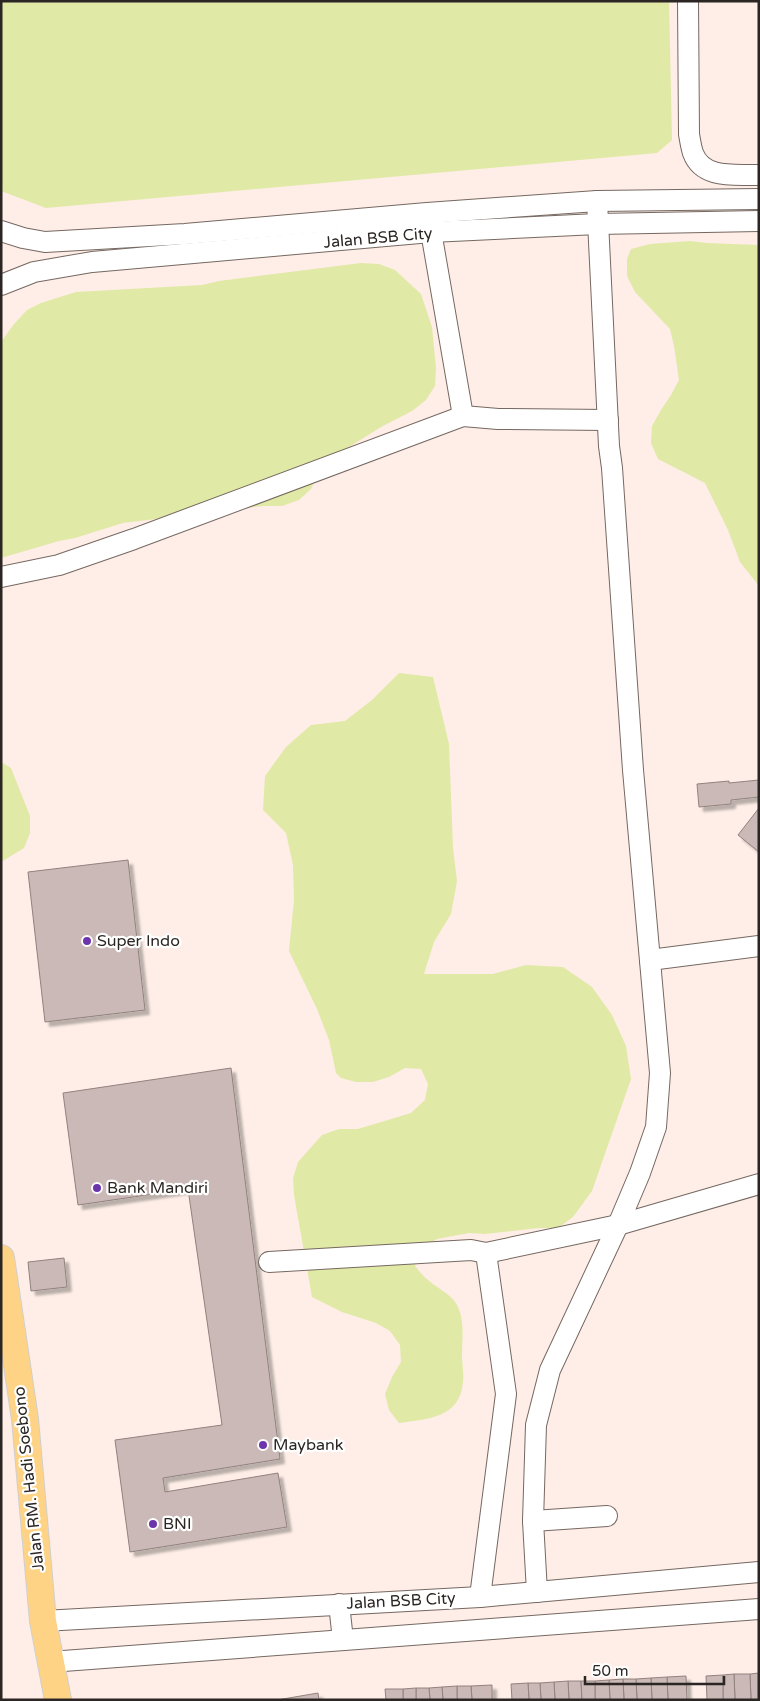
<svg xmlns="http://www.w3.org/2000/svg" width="760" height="1701" viewBox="0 0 760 1701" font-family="'Varela Round',sans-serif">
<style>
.green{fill:#e1e9a6}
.building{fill:#cab9b6;stroke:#91827f;filter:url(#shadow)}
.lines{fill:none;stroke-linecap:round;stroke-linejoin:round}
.minor-casing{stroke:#756861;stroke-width:22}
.major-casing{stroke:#d0cfcf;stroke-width:28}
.minor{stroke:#fff;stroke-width:20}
.major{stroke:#fed386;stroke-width:26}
.poi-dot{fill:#6d35ab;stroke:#fff;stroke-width:2}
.labels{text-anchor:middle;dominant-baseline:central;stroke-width:4.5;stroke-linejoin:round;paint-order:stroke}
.street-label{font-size:16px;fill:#2b2623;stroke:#fff}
.poi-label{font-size:16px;fill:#2b2623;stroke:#fff;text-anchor:start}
</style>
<defs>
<filter id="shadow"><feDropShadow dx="4.5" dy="4.5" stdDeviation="1" flood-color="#0004"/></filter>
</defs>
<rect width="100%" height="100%" fill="#feeee7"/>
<g class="green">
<polygon points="1,1 669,1 672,140 657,153 46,208 1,191"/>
<polygon points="690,241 707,243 759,245 759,586 740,562 728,530 705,483 658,459 651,443 652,426 661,410 671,395 679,380 674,346 670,329 635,292 627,276 627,259 631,249 650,244"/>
<polygon points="361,263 379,264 395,270 421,294 432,327 436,368 435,386 426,400 412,411 381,427 341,452 318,474 311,489 299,500 282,506 263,506 123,523 75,538 59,541 1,558 1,342 14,324 27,310 41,303 76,292 202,285 219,281"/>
<path d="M399 673 433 677 449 744 453 848 457 881 451 914 434 942 424 974H493L526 965 563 967 592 987 612 1015 626 1046 631 1079 592 1191 573 1217 558 1228H539L485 1234 469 1233 437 1239 421 1249 415 1266C419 1271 423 1276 428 1280 437 1288 451 1294 457 1305 465 1320 462 1339 462 1355 462 1364 464 1373 463 1382 460 1418 428 1419 399 1423L389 1410 385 1394 392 1377 401 1362 400 1345 390 1331 376 1323 342 1312 312 1297 294 1195 293 1178 298 1162 322 1135 339 1129H358L411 1113 425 1100 428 1084 421 1069 405 1068 389 1077 373 1082H356L341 1078 336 1073 329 1040 317 1009 289 951 294 900 293 865 286 833 263 810 265 776 286 747 311 725 345 721 372 700Z"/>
<polygon points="1,762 11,768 30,816 30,833 24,848 1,862"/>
</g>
<g class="building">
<polygon points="759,780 759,797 731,800 731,804 699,807 697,784 729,781 729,783"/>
<polygon points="759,808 759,852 738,835"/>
<polygon points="128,860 145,1010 45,1022 28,872"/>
<polygon points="231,1068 280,1459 163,1478 165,1492 278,1473 287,1527 130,1552 115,1440 222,1425 188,1189 78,1205 63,1093"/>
<polygon points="64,1258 67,1287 31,1291 28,1262"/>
<polygon points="759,1673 759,1700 751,1700 750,1674"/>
<polygon points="734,1674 750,1674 751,1700 735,1700"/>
<polygon points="734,1674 735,1700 723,1700 723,1675"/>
<polygon points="723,1675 723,1700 707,1700 706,1676"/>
<polygon points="686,1676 687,1700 668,1700 667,1677"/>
<polygon points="667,1677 668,1700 652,1700 651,1678"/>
<polygon points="651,1678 652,1700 637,1700 636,1679"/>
<polygon points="623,1679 636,1679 637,1700 624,1700"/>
<polygon points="623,1679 624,1700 610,1700 609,1680"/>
<polygon points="609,1680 610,1700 595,1700 595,1681"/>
<polygon points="568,1681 581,1681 582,1700 569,1700"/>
<polygon points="568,1681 569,1700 555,1700 554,1682"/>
<polygon points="581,1681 595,1681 595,1700 582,1700"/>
<polygon points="554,1682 555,1700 541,1700 540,1683"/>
<polygon points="528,1683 540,1683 541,1700 529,1700"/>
<polygon points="528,1683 529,1700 512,1700 511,1684"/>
<polygon points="492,1685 492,1700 472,1700 471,1686"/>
<polygon points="457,1686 471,1686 472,1700 457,1700"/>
<polygon points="457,1686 457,1700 443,1700 442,1687"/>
<polygon points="442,1687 443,1700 430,1700 429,1688"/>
<polygon points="416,1688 429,1688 430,1700 416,1700"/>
<polygon points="416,1688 416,1700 403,1700 403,1689"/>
<polygon points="385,1689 403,1689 403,1700 386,1700"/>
<polygon points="318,1693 319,1700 277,1700"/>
</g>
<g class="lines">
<defs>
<g id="minor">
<path d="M688 1 689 134C690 140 691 147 693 153 703 180 736 174 759 175"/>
<polyline points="429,220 463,416 498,419 608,420"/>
<polyline points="1,231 23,238 45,242 185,234 427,213 597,201 759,199"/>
<polyline points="1,285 34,272 92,262 431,232 597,224 759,221"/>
<polyline points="1,577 59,565 134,539 463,416"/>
<polyline points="650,960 759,946"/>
<polyline points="269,1262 471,1250 486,1253 618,1225 759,1184"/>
<polyline points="533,1521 607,1516"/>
<polyline points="537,1592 533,1521 536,1425 550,1370 618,1225 640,1173 656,1127 660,1073 633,770 612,468 609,446 597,201"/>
<polyline points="480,1597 506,1394 486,1253"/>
<polyline points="339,1604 343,1640"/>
<polyline points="43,1621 480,1597 759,1572"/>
<polyline points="50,1662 759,1609"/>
</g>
<polyline id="major" points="1,1258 25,1419 43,1621 58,1700"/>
</defs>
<use href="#minor" class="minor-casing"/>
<use href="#major" class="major-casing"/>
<use href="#minor" class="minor"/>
<use href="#major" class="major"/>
</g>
<g class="poi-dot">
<circle cx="87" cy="941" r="5"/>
<circle cx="97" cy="1188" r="5"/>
<circle cx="263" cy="1445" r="5"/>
<circle cx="153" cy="1524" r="5"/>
</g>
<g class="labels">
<g class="street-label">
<text transform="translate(378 238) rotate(-5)">Jalan BSB City</text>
<text transform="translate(29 1479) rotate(-96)">Jalan RM. Hadi Soebono</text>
<text transform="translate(401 1601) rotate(-3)">Jalan BSB City</text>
</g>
<g class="poi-label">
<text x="97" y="941">Super Indo</text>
<text x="107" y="1188">Bank Mandiri</text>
<text x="273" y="1445">Maybank</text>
<text x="163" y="1524">BNI</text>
</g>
</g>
<rect width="760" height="1701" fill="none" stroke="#2b2623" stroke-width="5"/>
<path d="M585 1676v8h139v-8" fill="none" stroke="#2b2623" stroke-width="2.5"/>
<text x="592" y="1676" font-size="15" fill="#2b2623" stroke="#ffffff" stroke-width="4" paint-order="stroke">50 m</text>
</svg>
